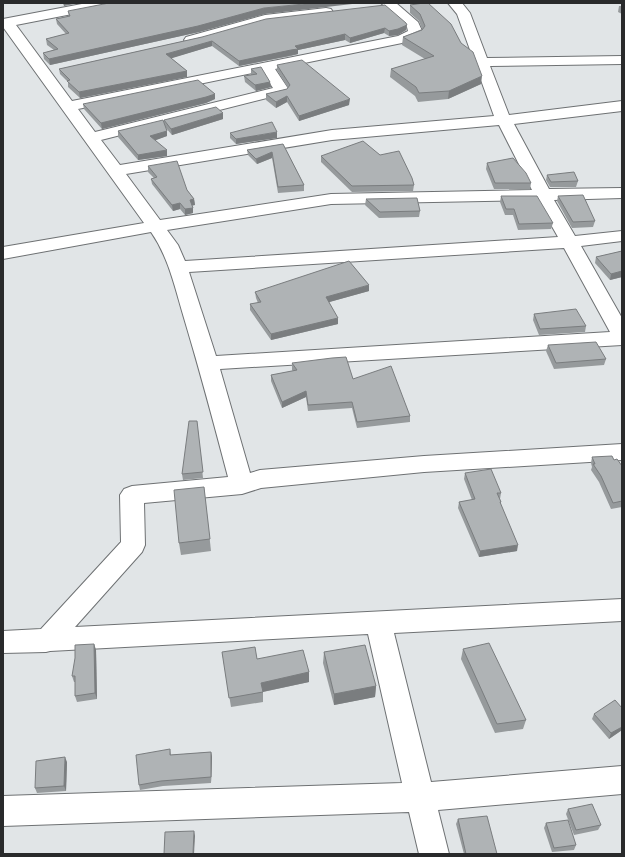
<svg xmlns="http://www.w3.org/2000/svg" width="625" height="857" viewBox="0 0 625 857" font-family="'Fira Sans Condensed',sans-serif">
<style>
.lines{fill:none;stroke-linecap:round;stroke-linejoin:round}
.street-casing{stroke:#6e7173;stroke-width:2}
.street{fill:#fff;fill-rule:evenodd}
.wall{fill:#969a9c}
.shaded-wall{fill:#7a7d7f}
.building{fill:#afb3b5;stroke:#7a7d7f}
</style>
<rect width="100%" height="100%" fill="#e1e5e7"/>
<g class="lines">
<defs>
<g id="street">
<path d="M87 3H115L113 6 108 7 16 25 72 101 398 36 408 31 407 27 381 3H396L418 22 423 33 421 36 402 43 275 69 289 90 287 93 101 140 120 165 332 130 494 116 457 14 448 3H462L470 13 487 58 622 56V64L490 66 509 115 622 101V111L514 124 549 189 622 188V198L554 200 575 236 622 231V241L581 246 622 318V345L220 369 250 473 260 470 424 456 622 444V460L424 472 261 488 242 494 144 503 145 545 142 552 75 627 622 599V621L394 633 431 782 622 766V794L438 810 449 854H419L409 812 3 826V796L402 783 368 634 50 651 46 652 3 653V631L41 629 121 542 120 495 124 489 132 486 228 477C214 424 200 371 184 318 175 288 169 258 151 232L3 259V247L144 223 3 27V19ZM262 71 273 88 95 132 78 109ZM499 125 532 190 331 194 160 220 126 174 332 140ZM537 200 558 237 185 261 178 245 167 230 331 204ZM564 248 610 332 216 356 189 272Z"/>
<polygon points="326,8 331,9 333,12 331,15 266,23 191,44 186,43 184,40 186,37 265,15"/>
</g>
</defs>
<use href="#street" class="street-casing"/>
<use href="#street" class="street"/>
</g>
<g class="wall">
<polygon points="424,3 481,84 448,99 418,102 415,96 390,77 391,69 425,59 402,45 403,37 422,29 419,21 410,13 410,5"/>
<polygon points="619,6 622,6 622,14 618,12"/>
<polygon points="68,11 265,14 199,32 50,65 44,59 43,53 54,50 47,45 46,39 66,34 57,24 56,19 69,16"/>
<polygon points="407,25 406,30 398,35 389,36 384,33 350,43 345,40 298,50 298,54 291,56 239,66 212,46 171,58 187,71 187,77 80,98 68,87 68,82 60,74 59,69 202,37"/>
<polygon points="277,65 349,105 299,121 287,102 276,108 266,100 266,94 287,89 288,88 277,70"/>
<polygon points="251,69 270,82 271,87 256,91 245,82 244,76 251,75"/>
<polygon points="215,99 206,103 102,129 84,109 83,104"/>
<polygon points="223,119 172,135 165,127 167,136 155,140 167,156 138,160 118,137 118,131 164,124 164,120"/>
<polygon points="230,133 277,138 236,144 230,138"/>
<polygon points="283,144 304,185 304,191 278,193 272,158 257,164 248,155 247,150"/>
<polygon points="321,156 414,185 413,191 352,192 321,162"/>
<polygon points="487,163 531,183 530,189 494,189 486,169"/>
<polygon points="148,166 187,190 194,199 195,205 192,205 193,213 185,215 180,209 173,211 152,184 151,179 154,178 148,172"/>
<polygon points="547,175 578,181 576,187 550,187 546,180"/>
<polygon points="501,196 553,223 551,229 518,230 513,215 505,215 500,202"/>
<polygon points="558,196 595,221 593,227 572,228 557,201"/>
<polygon points="366,199 420,211 419,217 379,218 365,205"/>
<polygon points="622,251 622,277 610,280 595,263 596,257"/>
<polygon points="369,291 329,302 338,324 271,340 250,310 250,304 258,303 256,298 255,292"/>
<polygon points="534,314 586,326 585,332 539,335 533,320"/>
<polygon points="548,345 606,359 604,365 554,369 546,351"/>
<polygon points="292,363 353,379 410,416 410,422 357,428 352,408 308,411 306,397 282,408 271,381 271,375 293,371 292,370"/>
<polygon points="197,421 203,478 183,480 182,474"/>
<polygon points="592,457 614,460 622,466 622,507 611,509 599,482 591,470 592,467 591,463"/>
<polygon points="465,473 501,493 500,499 501,502 501,505 517,551 479,557 458,508 459,502 472,500 464,479"/>
<polygon points="204,487 211,551 181,555 179,543"/>
<polygon points="94,644 96,650 97,699 77,702 75,696 75,682 74,682 72,676"/>
<polygon points="463,649 526,720 523,729 495,733 461,659"/>
<polygon points="222,652 309,672 309,682 263,692 263,702 231,707"/>
<polygon points="324,652 376,686 375,697 334,705 323,663"/>
<polygon points="594,714 622,730 609,739 592,719"/>
<polygon points="170,749 171,755 211,752 212,757 211,783 163,786 140,790 139,785"/>
<polygon points="67,762 66,791 37,793 35,788"/>
<polygon points="568,809 601,825 598,830 574,835 566,814"/>
<polygon points="458,819 497,854 464,854 456,824"/>
<polygon points="546,823 576,845 574,850 552,852 544,828"/>
</g>
<g class="shaded-wall">
<polygon points="63,3 79,3 64,6"/>
<polygon points="314,3 361,3 265,14 199,32 50,65 49,59 264,8"/>
<polygon points="407,25 406,30 398,35 389,36 389,31"/>
<polygon points="385,28 384,33 350,43 350,38"/>
<polygon points="345,34 345,40 298,50 298,54 239,66 239,61 295,46"/>
<polygon points="212,41 212,46 166,60 166,54"/>
<polygon points="187,71 187,77 80,98 79,92"/>
<polygon points="482,76 481,84 448,99 449,91"/>
<polygon points="270,82 271,87 256,91 255,85"/>
<polygon points="215,94 215,99 206,103 102,129 101,123"/>
<polygon points="287,96 287,102 276,108 276,102"/>
<polygon points="350,99 349,105 299,121 299,116"/>
<polygon points="223,113 223,119 172,135 171,129"/>
<polygon points="167,131 167,136 151,142 150,136"/>
<polygon points="277,132 277,138 236,144 236,139"/>
<polygon points="167,150 167,156 138,160 138,155"/>
<polygon points="272,152 272,158 257,164 256,159"/>
<polygon points="194,199 195,205 191,206 190,200"/>
<polygon points="180,203 180,209 173,211 172,205"/>
<polygon points="193,208 193,213 185,215 185,209"/>
<polygon points="622,271 622,277 610,280 611,274"/>
<polygon points="369,285 369,291 326,303 326,297"/>
<polygon points="338,318 338,324 271,340 271,334"/>
<polygon points="306,391 306,397 282,408 282,402"/>
<polygon points="518,545 517,551 479,557 480,551"/>
<polygon points="94,644 96,650 97,699 95,693"/>
<polygon points="309,672 309,682 262,692 261,683"/>
<polygon points="376,686 375,697 334,705 334,694"/>
<polygon points="622,727 622,730 609,739 611,733"/>
<polygon points="211,752 212,757 211,783"/>
<polygon points="65,757 67,762 66,791 64,786"/>
<polygon points="194,831 195,836 194,854 193,854"/>
</g>
<g class="building">
<polygon points="109,3 314,3 264,8 198,26 49,59 43,53 58,49 46,39 69,33 56,19 70,16 68,11"/>
<polygon points="424,3 428,3 451,24 461,43 473,52 482,76 449,91 419,93 416,87 391,69 434,56 403,37 422,30 425,26 420,14 410,5"/>
<polygon points="385,5 406,23 407,25 398,29 389,31 385,28 350,38 345,34 295,46 298,49 291,50 239,61 212,41 166,54 187,71 79,92 67,81 70,80 59,69 202,37 266,19"/>
<polygon points="302,60 350,99 299,116 287,96 276,102 266,94 287,89 290,85 277,65"/>
<polygon points="261,67 270,82 255,85 244,76 257,74 251,69"/>
<polygon points="198,80 215,94 206,97 101,123 83,104"/>
<polygon points="216,107 223,113 171,129 164,120"/>
<polygon points="163,120 167,131 150,136 167,150 138,155 118,131"/>
<polygon points="272,122 277,132 236,139 230,133"/>
<polygon points="363,141 380,155 399,151 412,178 414,185 352,186 321,156"/>
<polygon points="283,144 304,185 278,187 272,152 256,159 247,150"/>
<polygon points="513,158 526,173 531,183 495,183 487,163"/>
<polygon points="177,161 187,190 194,199 190,200 193,208 185,209 180,203 172,205 151,179 157,177 148,166"/>
<polygon points="574,172 578,181 551,182 547,175"/>
<polygon points="583,195 595,221 573,222 558,196"/>
<polygon points="501,196 537,196 553,223 519,224 514,209 506,209"/>
<polygon points="417,198 420,211 380,212 366,199"/>
<polygon points="622,251 622,271 611,274 596,257"/>
<polygon points="349,261 369,285 326,297 338,318 271,334 250,304 261,302 255,292"/>
<polygon points="576,309 586,326 540,329 534,314"/>
<polygon points="596,342 606,359 556,363 548,345"/>
<polygon points="346,357 353,379 391,366 410,416 357,422 352,402 308,405 306,391 282,402 271,375 297,370 292,363 332,358"/>
<polygon points="189,421 197,421 203,472 182,474"/>
<polygon points="612,456 614,460 617,459 622,466 622,501 613,503 601,476 593,464 595,464 592,457"/>
<polygon points="491,469 501,493 497,493 501,502 500,502 518,545 480,551 459,502 475,499 465,473"/>
<polygon points="204,487 210,539 179,543 174,490"/>
<polygon points="489,643 526,720 497,724 463,649"/>
<polygon points="94,644 95,693 75,696 75,676 72,676 75,658 75,645"/>
<polygon points="365,645 376,686 334,694 324,652"/>
<polygon points="255,647 257,659 303,650 309,672 261,683 263,692 229,698 222,652"/>
<polygon points="615,700 622,708 622,727 611,733 594,714"/>
<polygon points="170,749 170,755 211,752 211,777 161,781 139,785 136,755"/>
<polygon points="65,757 64,786 35,788 36,761"/>
<polygon points="592,804 601,825 576,830 568,809"/>
<polygon points="487,816 497,854 466,854 458,819"/>
<polygon points="568,820 576,845 554,848 546,823"/>
<polygon points="194,831 193,854 164,854 165,832"/>
</g>
<rect width="625" height="857" fill="none" stroke="#292a2b" stroke-width="8"/>
</svg>
